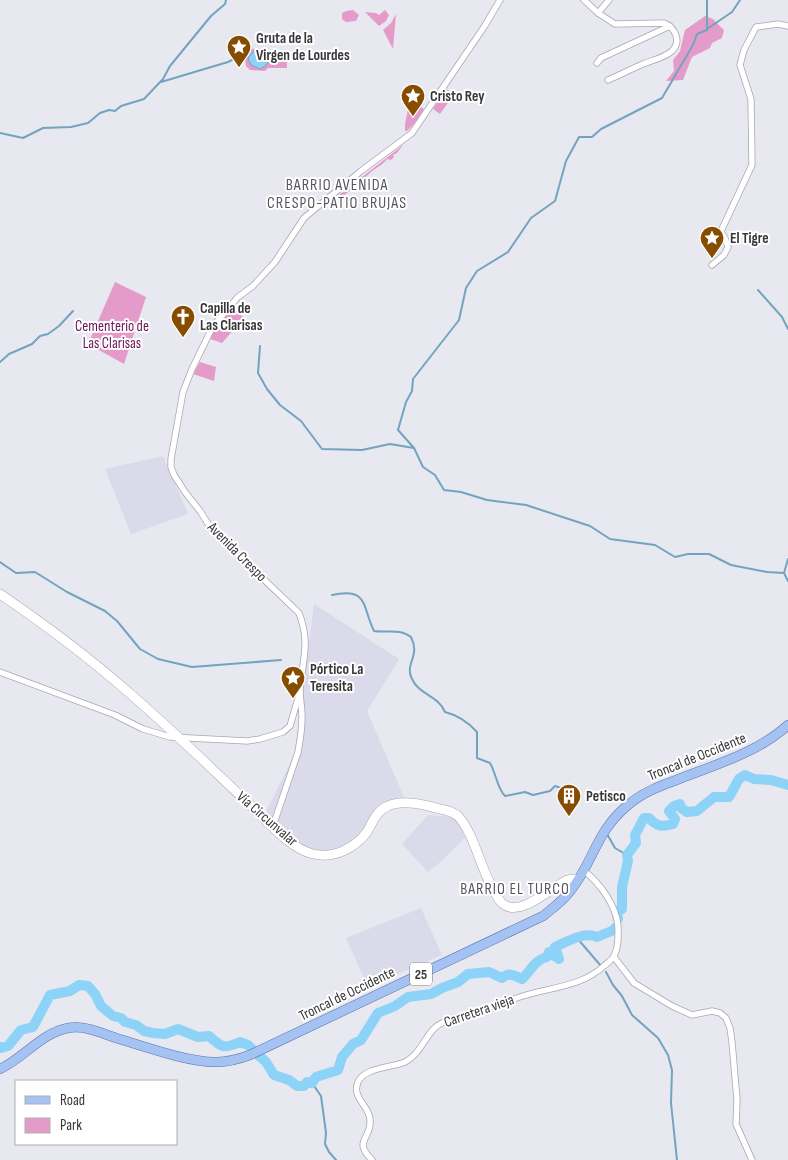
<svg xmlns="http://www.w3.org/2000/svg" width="788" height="1160" viewBox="0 0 788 1160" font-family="'Sofia Sans Condensed',sans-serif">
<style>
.built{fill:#dbdaeb}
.green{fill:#e59bca}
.water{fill:#8dd3f7;stroke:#73a4be}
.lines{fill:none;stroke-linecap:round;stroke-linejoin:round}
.stream{stroke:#73a4be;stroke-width:2}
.river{stroke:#8dd3f7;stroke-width:10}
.street-casing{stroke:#a6a6af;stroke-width:7}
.secondary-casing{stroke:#a6a6af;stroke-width:10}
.primary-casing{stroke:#5677ac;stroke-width:10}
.street{stroke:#fff;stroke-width:5.5}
.secondary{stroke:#fff;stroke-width:9}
.primary{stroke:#a4c2f2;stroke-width:9}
.labels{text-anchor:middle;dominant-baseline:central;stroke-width:4;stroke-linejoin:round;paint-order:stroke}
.shield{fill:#fff;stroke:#737375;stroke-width:1}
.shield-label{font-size:14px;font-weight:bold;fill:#37373a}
.poi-label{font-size:15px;font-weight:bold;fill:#37373a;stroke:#fff;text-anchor:start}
.park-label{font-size:15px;fill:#6a1453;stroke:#fff}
.street-label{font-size:15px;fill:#37373a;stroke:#fff}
.neighbourhood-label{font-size:16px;letter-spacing:1px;fill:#56565e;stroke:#fff}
</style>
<rect width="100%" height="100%" fill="#e8e8f1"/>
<g class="built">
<polygon points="163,456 188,514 131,534 105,469"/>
<polygon points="314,604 399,659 367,711 407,804 390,802 365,837 346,851 322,855 305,850 262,820 295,753"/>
<polygon points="428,815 456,817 465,838 437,865 428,872 402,844"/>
<polygon points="421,908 442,955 368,987 346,938"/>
</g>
<g class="green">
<polygon points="353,10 359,15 356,21 346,22 342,19 342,13 346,11"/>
<polygon points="385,10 389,15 386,21 379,26 365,12 376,13 379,15"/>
<polygon points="396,14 393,49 383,30 391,23"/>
<polygon points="705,16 713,19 724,30 722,38 712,43 710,48 692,57 683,80 666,81 674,71 673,60 680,51 685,30"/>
<polygon points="259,48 267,52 274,58 281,59 287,62 287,68 268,68 265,71 250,70 246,66 245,57 251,49"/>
<polygon points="446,89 454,94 440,114 433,109"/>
<polygon points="410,99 424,109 414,124 407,131 405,131 405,124"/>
<path d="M403 145 397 153 393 155 394 157 391 160 387 159C382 166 377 167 371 172 359 183 347 194 333 203L334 199Z"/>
<polygon points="115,282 146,297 124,364 88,344"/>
<polygon points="233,308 244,318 222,343 210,339 212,333"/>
<polygon points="200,362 216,367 214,381 193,374"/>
</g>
<polygon class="water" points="255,50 267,55 270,60 265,66 260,69 251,65 248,58"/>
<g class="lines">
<g class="stream">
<polyline points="707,0 707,30 697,34 693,45 662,98 601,129 592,137 579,137 566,161 555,201 531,218 508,252 477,271 466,288 459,320 413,379 412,391 406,402 398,430 414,448 423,467 435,475 444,490 461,492 487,500 526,505 590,526 610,539 655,545 675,557 688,554 709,554 731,565 767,572 784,573 788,581"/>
<polyline points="707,29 732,12 740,0"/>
<polyline points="161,82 228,62 242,55 248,58"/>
<polyline points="0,133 23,138 43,128 71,127 88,123 100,113 109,110 115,111 121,106 144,99 163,79 170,66 211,16 225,4 226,0"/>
<polyline points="758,290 782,317 788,329"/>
<polyline points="260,346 258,373 267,389 280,405 301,421 322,449 362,450 390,444 414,448"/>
<polyline points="0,362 9,354 32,344 40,336 48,334 59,326 73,311"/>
<polyline points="0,562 16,573 35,572 67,592 105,611 117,621 140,649 158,659 192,667 281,660"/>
<polyline points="784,573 788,559"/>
<path d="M332 595C369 587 362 607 374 631 388 633 400 628 411 637 421 657 404 663 412 679 419 695 438 695 445 712 457 715 468 722 477 732V758L490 763C496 773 497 788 505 796L525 792 533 795 550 791 555 786 573 792 577 797"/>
<polyline points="607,834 615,848 627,855"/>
<polyline points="577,938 601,966"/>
<polyline points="606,972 613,985 622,996 632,1015 658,1038 668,1055 672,1070 671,1103 677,1160"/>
<polyline points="312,1083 321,1096 326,1133 325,1144 329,1152 336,1160"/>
</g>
<g class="river">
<path d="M618 919 617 911 622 909V887L628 861 627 855 636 843 635 835 644 818H649C657 827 662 827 673 824L675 819 669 811 674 806 680 804 681 808 687 812 697 811 714 797H729L739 779 745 775 754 779 771 780 788 785"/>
<path d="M0 1047 1 1048 8 1046 21 1030 33 1027 50 995 70 991 79 985 88 986 95 994 101 1006 113 1016 121 1018 125 1022 136 1025 144 1031 153 1033 165 1034 178 1029 198 1037 209 1036C222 1048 224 1049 240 1042L248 1045 252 1049"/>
<path d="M258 1055 266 1062 274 1075 289 1080 297 1086H304L307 1082 312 1083 316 1077 338 1070 342 1057 353 1044 361 1040 378 1013 395 1006 408 997 431 994 442 988 458 982 468 974 489 972 502 978C509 972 514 975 522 979 531 971 534 960 547 957L549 952 559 959 555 947C567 942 584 931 597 937L614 930 615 928"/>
</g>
<defs>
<g id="street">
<path d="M584 0 598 13 615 24 664 23C675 28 682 41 672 51 664 58 653 60 643 64 631 69 620 75 608 80"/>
<polyline points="598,13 609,0"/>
<polyline points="597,63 601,58 670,26"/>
<polyline points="712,265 724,255 728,247 725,238 722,234 721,231 752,165 751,99 740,65 744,50 756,27 778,24 788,26"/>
<polyline points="0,672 115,715 143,729 170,737 247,741 260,739 283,732 290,726 299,695"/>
<path d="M273 826 298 752C300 741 302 729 302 717 302 708 300 699 300 690 302 660 311 644 299 613L212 530 200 511 185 492 174 475 171 467V459L183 392 192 369 213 326 238 297 253 286 275 262 304 218 361 171 412 133 484 27 500 0"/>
<polyline points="614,957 634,983 672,1006 692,1015 712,1011 720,1013 726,1018 730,1028 732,1042 737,1100 736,1124 752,1160"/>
<path d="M372 1160C352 1140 372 1139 370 1120 370 1106 351 1098 358 1082 365 1067 391 1068 405 1062 423 1053 427 1028 444 1022 454 1017 466 1015 476 1012 492 1007 507 1001 523 996 551 987 581 987 604 966 607 963 612 960 614 956 619 946 618 937 618 926 616 905 600 883 583 870"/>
</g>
<path id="secondary" d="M0 594C44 624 87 656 127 691 169 727 208 765 248 803 266 820 289 848 313 854 334 859 355 848 367 832 373 822 376 811 388 806 403 799 425 805 440 809 446 810 453 812 458 816 474 833 481 870 494 891 496 895 499 901 503 904 521 918 551 887 567 880 571 879 575 879 578 879"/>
<path id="primary" d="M0 1069C24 1058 41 1033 68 1028 85 1025 101 1033 116 1038 143 1046 190 1063 217 1062 229 1062 239 1059 250 1055L543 916C553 908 563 901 571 890 594 861 596 831 628 805 643 792 660 786 679 779 717 764 757 753 788 725"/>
</defs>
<use href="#street" class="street-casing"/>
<use href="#secondary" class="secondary-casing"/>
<use href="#primary" class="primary-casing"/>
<use href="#street" class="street"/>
<use href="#secondary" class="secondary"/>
<use href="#primary" class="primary"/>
</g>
<defs>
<symbol id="sight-pin" viewBox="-11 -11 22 30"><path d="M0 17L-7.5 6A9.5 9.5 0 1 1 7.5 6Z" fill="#864d00" stroke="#fff"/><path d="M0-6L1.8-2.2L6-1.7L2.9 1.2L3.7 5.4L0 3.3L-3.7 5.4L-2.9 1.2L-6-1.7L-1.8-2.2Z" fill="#fff"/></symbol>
<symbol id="church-pin" viewBox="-11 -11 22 30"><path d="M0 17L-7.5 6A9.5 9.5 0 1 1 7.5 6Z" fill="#864d00" stroke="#fff"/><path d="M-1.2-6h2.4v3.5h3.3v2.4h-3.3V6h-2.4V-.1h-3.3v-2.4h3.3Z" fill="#fff"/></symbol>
<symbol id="building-pin" viewBox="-11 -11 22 30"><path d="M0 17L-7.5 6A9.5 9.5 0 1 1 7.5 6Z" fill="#864d00" stroke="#fff"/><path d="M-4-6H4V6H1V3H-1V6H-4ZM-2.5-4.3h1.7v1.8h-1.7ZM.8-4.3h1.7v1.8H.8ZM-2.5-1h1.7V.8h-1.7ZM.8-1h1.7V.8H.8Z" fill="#fff"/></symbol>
</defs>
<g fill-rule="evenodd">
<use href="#sight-pin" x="225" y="33" width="28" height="38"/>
<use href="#sight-pin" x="399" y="82" width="28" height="38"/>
<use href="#sight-pin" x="698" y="224" width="28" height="38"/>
<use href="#church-pin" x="169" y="303" width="28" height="38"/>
<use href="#sight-pin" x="279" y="664" width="28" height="38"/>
<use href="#building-pin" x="555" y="782" width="28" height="38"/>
</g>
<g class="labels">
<rect class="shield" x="410" y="962.5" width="22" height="23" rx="4"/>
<g class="shield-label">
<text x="421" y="974">25</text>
</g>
<g class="poi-label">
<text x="256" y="38">Gruta de la<tspan x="256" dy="17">Virgen de Lourdes</tspan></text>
<text x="430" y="96">Cristo Rey</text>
<text x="730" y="238">El Tigre</text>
<text x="200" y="308">Capilla de<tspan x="200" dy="17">Las Clarisas</tspan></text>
<text x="310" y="669">Pórtico La<tspan x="310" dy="17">Teresita</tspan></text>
<text x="586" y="796">Petisco</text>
</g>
<g class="park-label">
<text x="112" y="326">Cementerio de<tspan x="112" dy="17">Las Clarisas</tspan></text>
</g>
<g class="street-label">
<text transform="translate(237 552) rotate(45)">Avenida Crespo</text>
<text transform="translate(697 757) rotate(-22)">Troncal de Occidente</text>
<text transform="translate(267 819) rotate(41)">Vía Circunvalar</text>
<text transform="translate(347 994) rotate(-26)">Troncal de Occidente</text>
<text transform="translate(479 1011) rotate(-19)">Carretera vieja</text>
</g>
<g class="neighbourhood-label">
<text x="337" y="185">BARRIO AVENIDA<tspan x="337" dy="18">CRESPO-PATIO BRUJAS</tspan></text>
<text x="515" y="889">BARRIO EL TURCO</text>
</g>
</g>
<rect x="15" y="1080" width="162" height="65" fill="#ffffff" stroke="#afafb0"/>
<rect x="25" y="1096" width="25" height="8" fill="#a4c2f2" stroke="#afafb0"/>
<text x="60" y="1105" font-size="15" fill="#37373a">Road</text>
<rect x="25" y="1118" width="25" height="15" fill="#e59bca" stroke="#afafb0"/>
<text x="60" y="1130" font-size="15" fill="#37373a">Park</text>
</svg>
